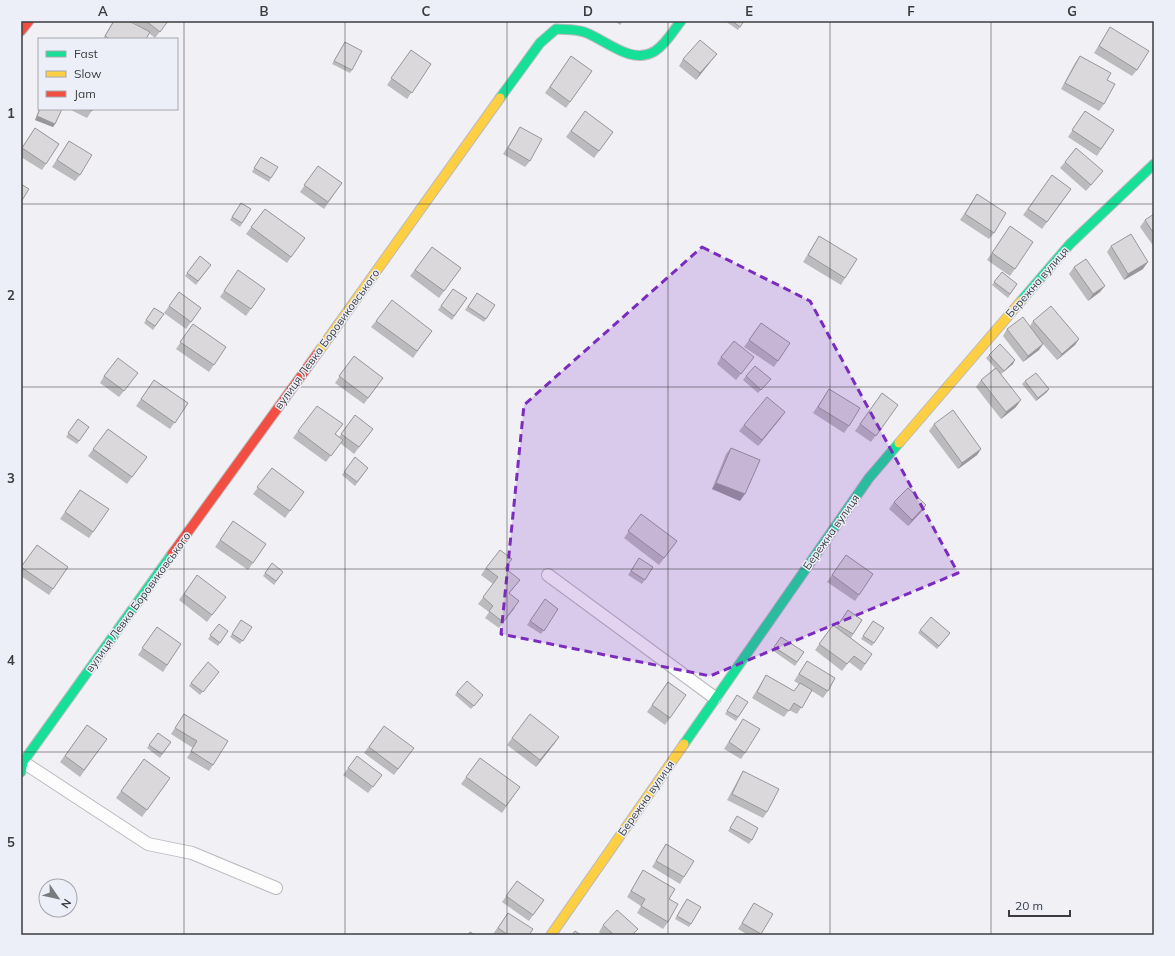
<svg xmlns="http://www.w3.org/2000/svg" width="1175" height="956" viewBox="0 0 1175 956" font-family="Mulish,sans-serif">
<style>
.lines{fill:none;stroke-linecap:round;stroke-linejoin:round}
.lane-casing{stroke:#bbbbbf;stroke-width:14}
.fast-casing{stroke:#bbbbbf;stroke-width:11}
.slow-casing{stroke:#bbbbbf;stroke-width:11}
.jam-casing{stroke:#bbbbbf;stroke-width:11}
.lane{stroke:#fdfdfe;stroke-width:12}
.fast{stroke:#16e098;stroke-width:9}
.slow{stroke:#ffcf43;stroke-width:9}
.jam{stroke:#f24e42;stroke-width:9}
.wall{fill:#bbbabc}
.shaded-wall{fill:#999799}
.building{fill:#dad8db;stroke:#999799}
.marked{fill:#7b2cbf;fill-opacity:0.2;stroke:#7b2cbf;stroke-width:3;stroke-dasharray:8 5;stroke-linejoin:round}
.grid{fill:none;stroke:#3b3c3f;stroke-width:1;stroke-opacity:0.55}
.labels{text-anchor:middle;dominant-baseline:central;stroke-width:3;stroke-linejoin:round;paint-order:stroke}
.street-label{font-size:11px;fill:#3b3c3f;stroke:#edeff8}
.neatline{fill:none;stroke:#3b3c3f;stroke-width:1.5}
.grid-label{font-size:13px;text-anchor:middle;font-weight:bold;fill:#3b3c3f}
</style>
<rect width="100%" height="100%" fill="#f0f0f5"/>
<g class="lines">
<defs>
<g id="lane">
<polyline points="548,575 715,698"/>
<polyline points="23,762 148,844 192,853 276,888"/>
</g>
<g id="fast">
<path d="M500 98 540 43 556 29C565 30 575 29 584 32 605 39 631 66 655 51 666 44 673 31 681 21"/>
<polyline points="1021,301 1070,244 1154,164"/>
<polyline points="684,744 869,478 899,443"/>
<polyline points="21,772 23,762 172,554"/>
</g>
<g id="slow">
<polyline points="317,354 500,98"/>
<polyline points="899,443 1021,301"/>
<polyline points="551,935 684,744"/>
</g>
<g id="jam">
<polyline points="21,31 29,21"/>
<polyline points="172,554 317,354"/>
</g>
</defs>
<use href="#lane" class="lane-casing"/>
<use href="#fast" class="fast-casing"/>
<use href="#slow" class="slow-casing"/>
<use href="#jam" class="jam-casing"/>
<use href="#lane" class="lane"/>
<use href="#fast" class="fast"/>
<use href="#slow" class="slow"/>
<use href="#jam" class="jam"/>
</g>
<g class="wall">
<polygon points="113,21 129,21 141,28 132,21 168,21 155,38 149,33 146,39 103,39"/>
<polygon points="615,21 623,21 620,25"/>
<polygon points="725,21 744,21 738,30"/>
<polygon points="1110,27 1137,70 1132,76 1094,53"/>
<polygon points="345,42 352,70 350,73 332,64"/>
<polygon points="411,50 431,64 407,99 387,85"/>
<polygon points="717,54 696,80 679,66 683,59"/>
<polygon points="571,56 592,71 566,108 545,93"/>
<polygon points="1080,56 1104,104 1099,111 1061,89 1075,63"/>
<polygon points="39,109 62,109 55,124 53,127 35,120"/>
<polygon points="69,109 93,109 87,118"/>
<polygon points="585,111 613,132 594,158 566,137"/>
<polygon points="1085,111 1114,130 1097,156 1068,137"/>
<polygon points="520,127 530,161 525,167 503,154"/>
<polygon points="35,128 59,144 42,170 21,157 21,149"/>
<polygon points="69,141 80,175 75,181 52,167"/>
<polygon points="259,160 271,178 269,182 252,172"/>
<polygon points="1065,162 1103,171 1098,177 1086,191 1060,168"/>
<polygon points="318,166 342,183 324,209 300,192"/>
<polygon points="1052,175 1071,189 1042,229 1023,215"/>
<polygon points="977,194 994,233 989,239 960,220"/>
<polygon points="241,203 251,209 240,227 230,220"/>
<polygon points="265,209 305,238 287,263 246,234"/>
<polygon points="1154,214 1154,247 1140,227 1145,220"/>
<polygon points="1010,226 1033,242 1010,276 987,260"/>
<polygon points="819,236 845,278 841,285 803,262"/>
<polygon points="1111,246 1143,269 1124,280 1107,252"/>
<polygon points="432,247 461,268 439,298 410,276"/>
<polygon points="200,256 211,265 196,285 185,276"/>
<polygon points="1074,267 1100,292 1088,301 1069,274"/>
<polygon points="238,270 265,289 246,316 220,297"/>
<polygon points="1002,272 1017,284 1008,298 992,285"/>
<polygon points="453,289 467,298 452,320 438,310"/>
<polygon points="179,292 201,308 186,329 164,313"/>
<polygon points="477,293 495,305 484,322 465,310"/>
<polygon points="154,308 164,314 153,330 144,323"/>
<polygon points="376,321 432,331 413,358 371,327"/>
<polygon points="1033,321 1079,339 1075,345 1057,360 1043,344 1039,350 1023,362 1003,336 1007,329 1030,326"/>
<polygon points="761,323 790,343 774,367 744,347"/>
<polygon points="193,324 226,347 209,372 176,349"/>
<polygon points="989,355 1013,364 1001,374 997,370 1016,407 1001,419 976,387 981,380 995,368 986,358"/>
<polygon points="354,356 383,378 364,404 335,383"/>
<polygon points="721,357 754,357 736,380 717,364"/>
<polygon points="138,373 119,397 100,383 104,376"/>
<polygon points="746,376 771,379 758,393 743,380"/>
<polygon points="154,380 188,403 170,429 136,406"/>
<polygon points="1025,381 1049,389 1047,392 1036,401 1022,384"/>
<polygon points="829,389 849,426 844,433 813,413"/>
<polygon points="882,393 898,405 871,442 855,431"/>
<polygon points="785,412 780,419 758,446 739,431 744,425"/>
<polygon points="355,415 373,429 354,454 340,443 326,462 293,438 298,431 336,434 339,437"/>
<polygon points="78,419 89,427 77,444 66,437"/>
<polygon points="934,424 981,449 977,455 958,469 929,431"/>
<polygon points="108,429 147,457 127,484 88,456"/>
<polygon points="731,448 740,501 712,489 726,454"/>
<polygon points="355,457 368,468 355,486 342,475"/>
<polygon points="272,468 304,492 285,518 253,494"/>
<polygon points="80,490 109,509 89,538 60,519"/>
<polygon points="894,502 926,505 921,512 908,526 889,509"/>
<polygon points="641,514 677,541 659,565 624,538"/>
<polygon points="233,521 266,544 248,570 215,547"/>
<polygon points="37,545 68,567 49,595 21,576 21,567"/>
<polygon points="846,555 873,574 855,601 827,582"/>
<polygon points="639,558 653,567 642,584 628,575"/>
<polygon points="272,563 283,572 274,585 263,576"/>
<polygon points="486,568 505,568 515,586 509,594 515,608 499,628 485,618 489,612 478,604 493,584 481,575"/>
<polygon points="197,575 221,603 207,622 179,600"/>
<polygon points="545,599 558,609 541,634 527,625"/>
<polygon points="848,610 862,620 851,638 847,635 872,654 861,671 849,662 842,671 815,650 833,625 836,627"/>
<polygon points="241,620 252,627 240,644 230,637"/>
<polygon points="873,621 884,628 872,646 861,639"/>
<polygon points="219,624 228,631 218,646 208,639"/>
<polygon points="157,627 181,644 163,672 138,655"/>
<polygon points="920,630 950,633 937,649 918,633"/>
<polygon points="781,637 804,652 795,666 772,650"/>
<polygon points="807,661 828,691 823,698 812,691 797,714 789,710 784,717 752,698 766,675 794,691 799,684 794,681"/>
<polygon points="219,672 200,695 189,686 191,683"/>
<polygon points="668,682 686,695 665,725 647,712"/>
<polygon points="457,692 481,698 471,709 455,695"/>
<polygon points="737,695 748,702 736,721 725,714"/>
<polygon points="184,714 213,765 209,771 187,758 193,748 171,734"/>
<polygon points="743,719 745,753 741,759 724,749"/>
<polygon points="87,725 107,739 80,777 60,762"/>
<polygon points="384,726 409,755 394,775 364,753"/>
<polygon points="158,733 171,742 160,758 147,748"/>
<polygon points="559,737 536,767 507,745 512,738"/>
<polygon points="357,756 382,775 368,793 343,775"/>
<polygon points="480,758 520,787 502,813 461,784"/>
<polygon points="144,759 170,778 142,817 116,798"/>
<polygon points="743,771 767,812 763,818 727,800 739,778"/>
<polygon points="737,816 752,840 749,844 728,831"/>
<polygon points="666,844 684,877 680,884 652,867"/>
<polygon points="643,870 668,922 663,929 637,913 641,906 627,897"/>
<polygon points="517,881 544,900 529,921 502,902"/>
<polygon points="685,902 691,924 689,927 675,919"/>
<polygon points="754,903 773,914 760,935 748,935 738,929"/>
<polygon points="508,913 529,935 494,935 493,934"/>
<polygon points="603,925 633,935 602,935 599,932"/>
</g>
<g class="shaded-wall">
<polygon points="717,54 712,60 696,80 700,73"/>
<polygon points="37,116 55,124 53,127 35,120"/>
<polygon points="1148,262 1143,269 1124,280 1128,274"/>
<polygon points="1105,286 1100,292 1088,301 1093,294"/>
<polygon points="1079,339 1075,345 1057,360 1062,354"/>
<polygon points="1043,344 1039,350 1023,362 1028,356"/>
<polygon points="1015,360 1013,364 1001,374"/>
<polygon points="1049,389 1047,392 1036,401 1038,398"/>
<polygon points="1021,400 1016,407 1001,419 1006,412"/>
<polygon points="785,412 780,419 758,446 762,440"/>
<polygon points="981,449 977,455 958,469 962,463"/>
<polygon points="716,483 745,494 740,501 712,489"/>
<polygon points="926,505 921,512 908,526 912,520"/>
<polygon points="559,737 555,743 536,767 540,760"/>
</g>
<g class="building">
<polygon points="114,21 129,21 150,32 146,39 110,39 105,36"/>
<polygon points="146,21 168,21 160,32"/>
<polygon points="732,21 744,21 740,27"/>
<polygon points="1110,27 1149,51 1137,70 1099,46"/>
<polygon points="700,40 717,54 700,73 683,59"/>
<polygon points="345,42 362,51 352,70 334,61"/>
<polygon points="411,50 431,64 412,93 391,78"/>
<polygon points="571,56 592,71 570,102 550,87"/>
<polygon points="1080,56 1111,73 1107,80 1115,84 1104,104 1065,83"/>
<polygon points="40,109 62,109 55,124 37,116"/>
<polygon points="87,109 93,109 92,111"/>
<polygon points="585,111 613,132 599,151 571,131"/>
<polygon points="1085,111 1114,130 1101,149 1072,130"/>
<polygon points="520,127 542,139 530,161 508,148"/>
<polygon points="35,128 59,144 46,164 22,148"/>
<polygon points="69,141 92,155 80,175 57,160"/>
<polygon points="1076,148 1103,171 1091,185 1065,162"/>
<polygon points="261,157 278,167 271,178 254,168"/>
<polygon points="318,166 342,183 328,202 304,185"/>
<polygon points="1052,175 1071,189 1047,222 1028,209"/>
<polygon points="21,184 29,189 21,202"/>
<polygon points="977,194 1006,213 994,233 965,214"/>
<polygon points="241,203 251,209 242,223 232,217"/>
<polygon points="265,209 305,238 291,257 251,227"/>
<polygon points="1154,214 1154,234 1145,220"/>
<polygon points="1010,226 1033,242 1015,269 992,253"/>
<polygon points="1131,234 1148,262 1128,274 1111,246"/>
<polygon points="819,236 857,259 845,278 808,255"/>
<polygon points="432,247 461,268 444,291 415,270"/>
<polygon points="200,256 211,265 198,281 187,273"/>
<polygon points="1086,259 1105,286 1093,294 1074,267"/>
<polygon points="238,270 265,289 251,309 224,291"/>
<polygon points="1002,272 1017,284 1010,294 994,282"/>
<polygon points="453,289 467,298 454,316 441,306"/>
<polygon points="179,292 201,308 191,322 169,306"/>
<polygon points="477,293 495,305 486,319 468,307"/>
<polygon points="392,300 432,331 417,351 376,321"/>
<polygon points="1051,306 1079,339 1062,354 1033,321"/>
<polygon points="154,308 164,314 155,326 146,320"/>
<polygon points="1023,317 1043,344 1028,356 1007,329"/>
<polygon points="761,323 790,343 778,361 749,340"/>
<polygon points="193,324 226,347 214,365 180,342"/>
<polygon points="734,341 754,357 741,374 721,357"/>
<polygon points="1000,344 1015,360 1004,371 989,355"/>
<polygon points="354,356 383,378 368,398 339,376"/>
<polygon points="118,358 138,373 124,391 104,376"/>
<polygon points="755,366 771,379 761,390 746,376"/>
<polygon points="996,368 1021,400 1006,412 981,380"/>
<polygon points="1036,373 1049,389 1038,398 1025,381"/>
<polygon points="154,380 188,403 175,423 141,399"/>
<polygon points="829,389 860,408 849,426 818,407"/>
<polygon points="882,393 898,405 876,436 860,424"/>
<polygon points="767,397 785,412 762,440 744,425"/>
<polygon points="317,406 343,424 335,434 343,440 331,456 298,431"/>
<polygon points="953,410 981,449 962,463 934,424"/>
<polygon points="355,415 373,429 359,447 341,434"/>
<polygon points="78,419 89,427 79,441 68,433"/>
<polygon points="108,429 147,457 132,477 93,449"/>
<polygon points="731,448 760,460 745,494 716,483"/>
<polygon points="355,457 368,468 357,482 344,472"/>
<polygon points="272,468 304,492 290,511 257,487"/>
<polygon points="908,488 926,505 912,520 894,502"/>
<polygon points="80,490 109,509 93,532 65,512"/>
<polygon points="641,514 677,541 664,558 628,531"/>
<polygon points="233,521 266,544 253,563 220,540"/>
<polygon points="37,545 68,567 53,589 21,567"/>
<polygon points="500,550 512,559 505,568 520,580 509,593 519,601 503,622 489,611 493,606 483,597 498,577 486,568"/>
<polygon points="846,555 873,574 859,595 832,575"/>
<polygon points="639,558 653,567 645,580 631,571"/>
<polygon points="272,563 283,572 276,581 265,573"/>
<polygon points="197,575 226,597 212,615 184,594"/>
<polygon points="545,599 558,609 544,631 530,621"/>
<polygon points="848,610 862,620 853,634 838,625"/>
<polygon points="931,617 950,633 939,646 920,630"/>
<polygon points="241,620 252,627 243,641 232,634"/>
<polygon points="873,621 884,628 874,643 863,636"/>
<polygon points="219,624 228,631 220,643 210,635"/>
<polygon points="833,625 872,654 865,664 854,656 847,664 819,644"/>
<polygon points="157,627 181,644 167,665 142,648"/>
<polygon points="781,637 804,652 797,662 774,647"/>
<polygon points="807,661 835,678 828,691 799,674"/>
<polygon points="208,662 219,672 203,692 191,683"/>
<polygon points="766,675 794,691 800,683 812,690 802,708 794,703 789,711 757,692"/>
<polygon points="467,681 483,695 474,706 457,692"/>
<polygon points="668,682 686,695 670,718 652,705"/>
<polygon points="737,695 748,702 738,717 727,711"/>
<polygon points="184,714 228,741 213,765 191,751 197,741 175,728"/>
<polygon points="530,714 559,737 540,760 512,738"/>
<polygon points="743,719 760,729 745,753 729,742"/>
<polygon points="87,725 107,739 84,770 65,756"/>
<polygon points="384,726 414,748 398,769 369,747"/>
<polygon points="158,733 171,742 162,754 149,745"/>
<polygon points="357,756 382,775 373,787 348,768"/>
<polygon points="480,758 520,787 506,806 466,777"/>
<polygon points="144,759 170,778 147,810 121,791"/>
<polygon points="743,771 779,789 767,812 732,794"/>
<polygon points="737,816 758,828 752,840 730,828"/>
<polygon points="666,844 694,861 684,877 656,861"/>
<polygon points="643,870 675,889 669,899 678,904 668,922 641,906 645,899 631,891"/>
<polygon points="517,881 544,900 533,915 506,896"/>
<polygon points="687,899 701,907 691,924 677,916"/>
<polygon points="754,903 773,914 761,934 742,923"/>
<polygon points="617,910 638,929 632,935 614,935 603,925"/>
<polygon points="508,913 533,929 529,935 508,935 498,928"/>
<polygon points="575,931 581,935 572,935"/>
<polygon points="470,932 475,935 468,935"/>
</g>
<path class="marked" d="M702 247 810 301 958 573 710 676 501 634 524 405Z"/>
<path class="grid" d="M184 21V935M345 21V935M507 21V935M668 21V935M830 21V935M991 21V935M21 204H1154M21 387H1154M21 569H1154M21 752H1154"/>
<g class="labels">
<g class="street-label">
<text transform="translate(1037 282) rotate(-49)">Бережна вулиця</text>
<text transform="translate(327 339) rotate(-54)">вулиця Левка Боровиковського</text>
<text transform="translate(831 532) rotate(-55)">Бережна вулиця</text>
<text transform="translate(138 602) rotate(-54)">вулиця Левка Боровиковського</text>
<text transform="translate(646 798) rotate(-55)">Бережна вулиця</text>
</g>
</g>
<rect width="1175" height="956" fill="none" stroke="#edeff8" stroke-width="44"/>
<rect x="38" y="38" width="140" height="72" fill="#edeff8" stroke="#a6a7ae"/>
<rect x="46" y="51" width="20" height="6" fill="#16e098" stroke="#a6a7ae"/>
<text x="74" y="58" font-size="12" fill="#3b3c3f">Fast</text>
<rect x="46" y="71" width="20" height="6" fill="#ffcf43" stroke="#a6a7ae"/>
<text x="74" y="78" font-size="12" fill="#3b3c3f">Slow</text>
<rect x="46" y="91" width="20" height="6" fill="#f24e42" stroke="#a6a7ae"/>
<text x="74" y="98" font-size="12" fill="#3b3c3f">Jam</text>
<g transform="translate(58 898) rotate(124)"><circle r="19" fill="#edeff8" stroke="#a6a7ae"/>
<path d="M0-3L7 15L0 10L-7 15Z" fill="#7a7b7f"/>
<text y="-6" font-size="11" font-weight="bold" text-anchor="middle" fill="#3b3c3f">N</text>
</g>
<path d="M1009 910v6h61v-6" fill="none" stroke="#3b3c3f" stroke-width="2"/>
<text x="1015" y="910" font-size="12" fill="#3b3c3f" stroke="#edeff8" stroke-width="3" paint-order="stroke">20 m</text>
<rect x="22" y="22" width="1131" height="912" class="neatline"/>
<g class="grid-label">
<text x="103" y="16">A</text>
<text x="264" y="16">B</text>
<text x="426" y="16">C</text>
<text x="588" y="16">D</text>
<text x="749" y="16">E</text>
<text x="911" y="16">F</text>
<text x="1072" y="16">G</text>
<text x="11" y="118">1</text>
<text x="11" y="300">2</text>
<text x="11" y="483">3</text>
<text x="11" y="665">4</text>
<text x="11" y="847">5</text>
</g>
</svg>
